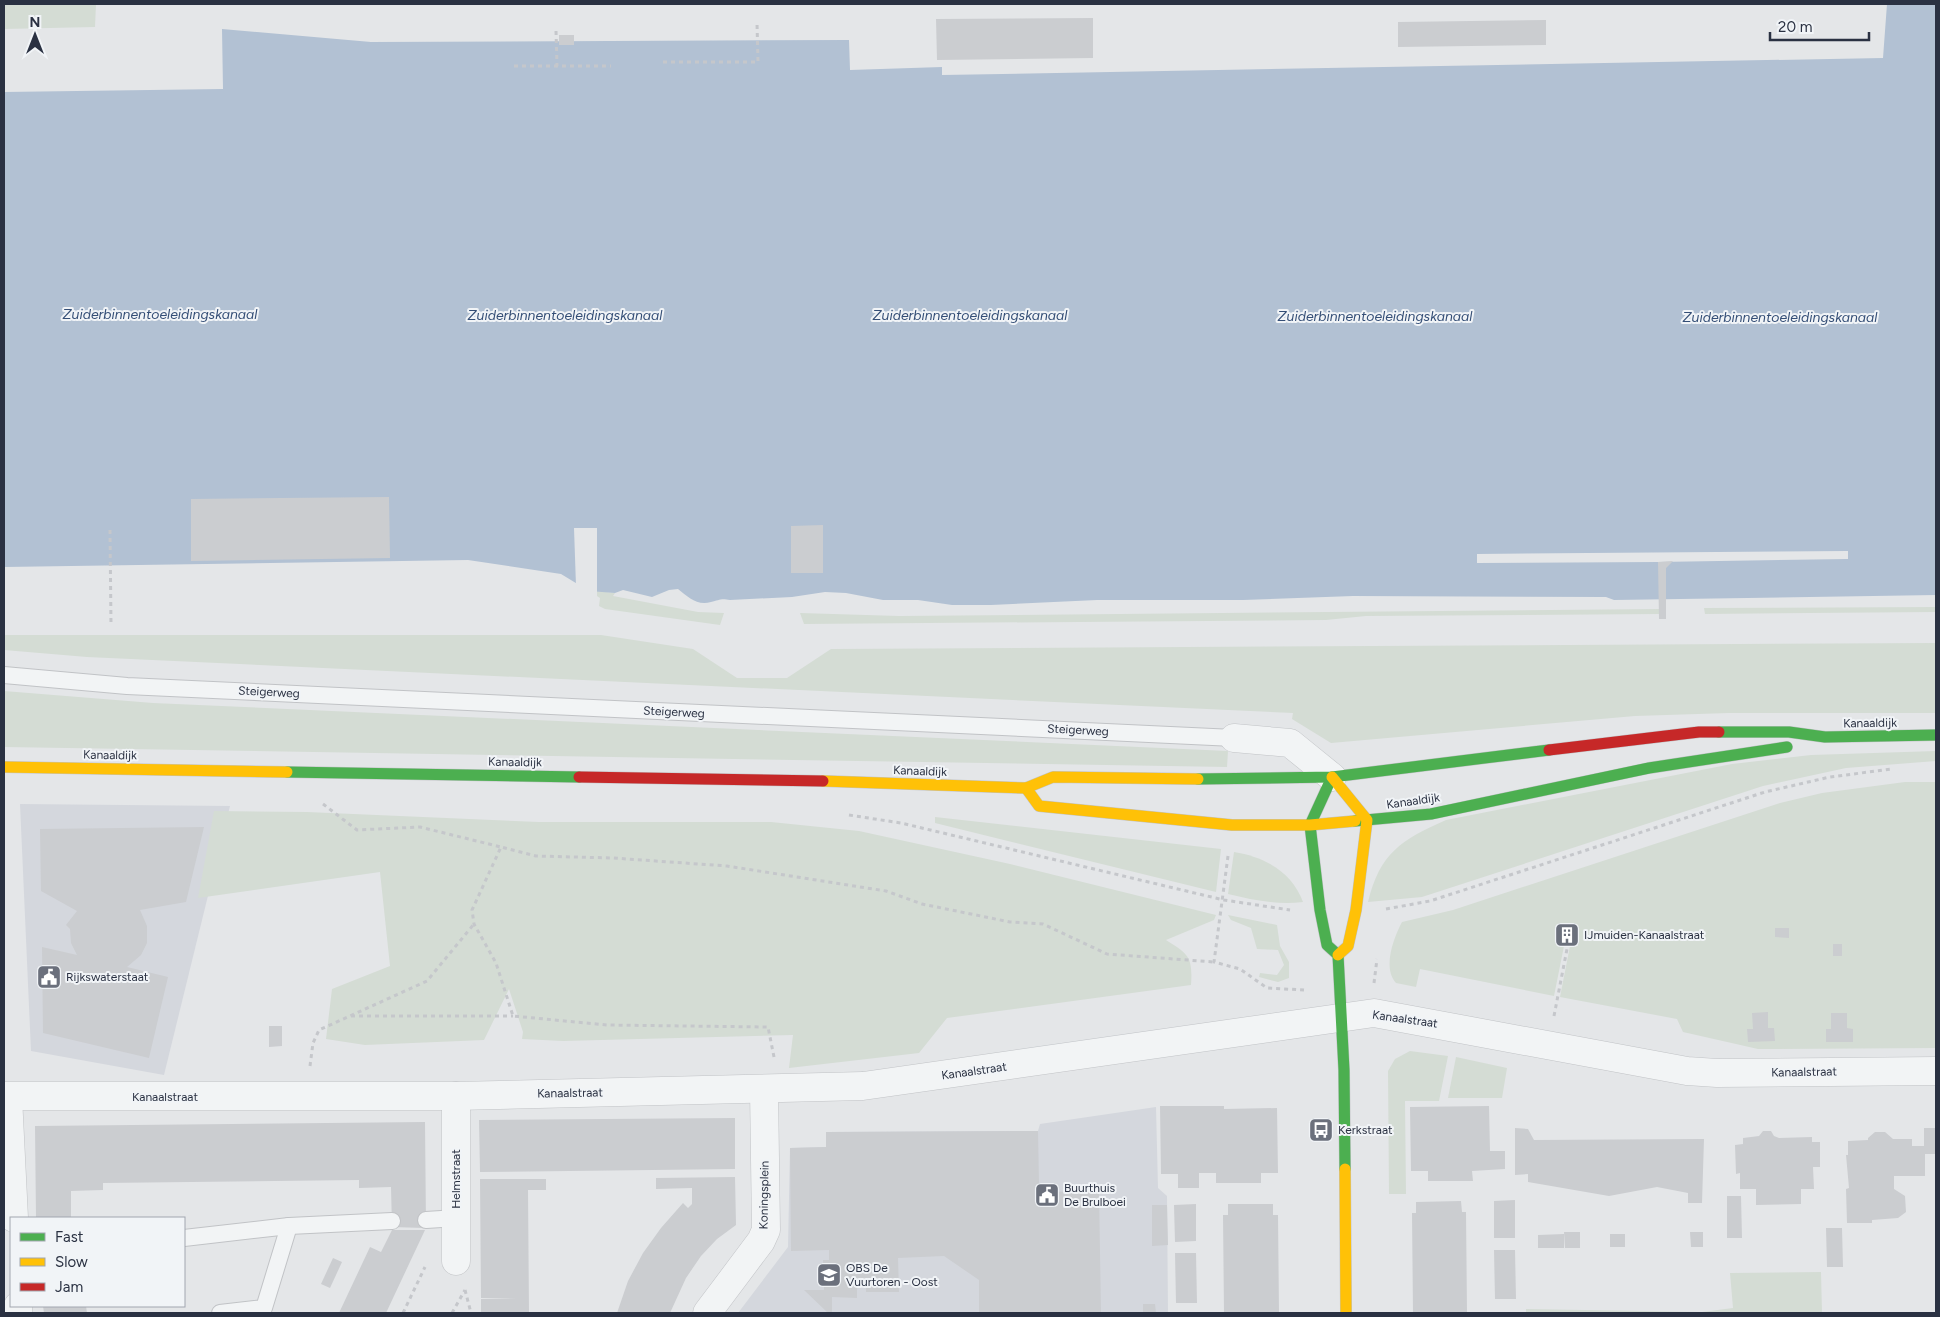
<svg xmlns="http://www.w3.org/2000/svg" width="1940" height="1317" viewBox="0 0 1940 1317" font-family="Figtree,sans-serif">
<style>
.built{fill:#d4d7dd}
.green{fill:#d4dcd4}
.water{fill:#b2c1d3}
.pier{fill:#e4e6e8}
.building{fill:#cbcdd0}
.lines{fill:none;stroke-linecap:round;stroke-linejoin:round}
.lane-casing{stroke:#c1c3c6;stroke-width:18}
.street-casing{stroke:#c1c3c6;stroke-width:29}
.fast-casing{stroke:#c1c3c6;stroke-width:12}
.slow-casing{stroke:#c1c3c6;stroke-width:12}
.jam-casing{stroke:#c1c3c6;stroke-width:12}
.path{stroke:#c5c7cb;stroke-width:3;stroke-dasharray:4 4;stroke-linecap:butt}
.lane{stroke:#f2f4f5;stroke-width:16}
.street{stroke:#f2f4f5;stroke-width:28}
.fast{stroke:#4caf50;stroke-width:11}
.slow{stroke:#ffc107;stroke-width:11}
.jam{stroke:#c62828;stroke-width:11}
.labels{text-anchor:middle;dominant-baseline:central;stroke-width:4;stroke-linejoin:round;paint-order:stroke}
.street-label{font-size:12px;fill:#2a3142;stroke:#f1f4f7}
.poi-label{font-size:12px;fill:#2a3142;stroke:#f1f4f7;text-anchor:start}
.water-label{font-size:14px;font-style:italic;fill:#344e76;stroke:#f1f4f7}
</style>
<rect width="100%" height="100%" fill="#e4e6e8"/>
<g class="built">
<polygon points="20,804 230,806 164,1075 31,1051"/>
<polygon points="1156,1107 1158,1188 1167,1196 1168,1313 738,1313 788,1247 790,1148 826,1147 826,1132 1038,1131 1040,1124"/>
</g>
<g class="green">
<polygon points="4,4 96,4 95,27 4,29"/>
<polygon points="597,591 615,593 613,596 698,612 724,613 720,625 605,609 599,606 600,598 597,596"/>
<polygon points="1936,607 1936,612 1705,614 1704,608"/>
<polygon points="1659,609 1659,614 1366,616 1326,620 804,624 800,613 899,616"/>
<polygon points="4,635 601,635 693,649 737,678 787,678 831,649 1936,643 1936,713 1729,713 1635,716 1331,743 1292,719 1293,713 87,657 4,650"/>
<polygon points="4,691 153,703 1228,751 1227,767 4,747"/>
<path d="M1936 751V761L1846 768 1763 786 1422 897 1368 902C1380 853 1401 840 1446 820L1732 764 1811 755Z"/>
<path d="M1905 782H1936V1048L1758 1049 1683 1032 1677 1019 1560 997 1570 946H1578L1577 926H1557L1558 946H1564L1554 996 1420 969 1416 987 1396 983C1382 968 1394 937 1402 922L1453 910 1780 803 1822 793Z"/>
<path d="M214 811 307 812 539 822H771L859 831 1010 864 1216 915 1214 920 1166 940C1188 954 1193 956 1191 985L947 1018 919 1053 789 1068 793 1035 563 1041 522 1039 523 1032 509 989 484 1040 365 1045 326 1039 332 989 390 966 380 872 198 898Z"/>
<polygon points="935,817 1221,849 1216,892 935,823"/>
<path d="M1234 852C1265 857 1292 872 1303 902 1277 905 1253 900 1228 894Z"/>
<polygon points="1228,915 1277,925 1280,946 1289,962 1289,978 1278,982 1259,977 1260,973 1277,975 1284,965 1278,950 1257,949 1251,928 1231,920"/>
<polygon points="1410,1051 1448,1056 1439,1101 1405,1101 1406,1194 1389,1194 1388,1071 1395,1059"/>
<polygon points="1456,1057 1507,1068 1502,1098 1448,1098"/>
<polygon points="1821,1272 1822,1313 1526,1313 1526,1309 1702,1312 1733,1308 1730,1273"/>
</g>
<path class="water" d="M1887 4H1936V595L1614 600 1606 597 1353 596 1243 600H1097L991 605H952L918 600H883L846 593 825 592 792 597 730 600C721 598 719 600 711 602 697 606 688 597 678 589L669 590 652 597 623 590 615 593 589 591 561 574 468 560 4 567V92L223 89 222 29 371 42 849 40 850 70 942 67V75L1883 58Z"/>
<g class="pier">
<polygon points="574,528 597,528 597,594 588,593 576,586"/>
<polygon points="1848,551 1848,559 1658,562 1477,563 1477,554"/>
</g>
<g class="building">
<polygon points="1093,18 1093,58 937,60 936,19"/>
<polygon points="1546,20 1546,45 1398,47 1398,22"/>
<rect x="559" y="35" width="15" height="10"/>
<polygon points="389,497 390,558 191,561 191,499"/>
<polygon points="823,525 823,573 791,573 791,526"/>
<polygon points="1673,561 1666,568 1666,619 1659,619 1658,562"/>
<polygon points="204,827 186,902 140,910 147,926 147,943 141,955 127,967 168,977 149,1058 43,1033 42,947 77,955 71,943 70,929 66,925 77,911 41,891 40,829"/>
<polygon points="1575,927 1575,942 1560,942 1560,928"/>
<polygon points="1775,928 1789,928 1789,938 1775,937"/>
<rect x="1833" y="944" width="9" height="12"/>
<polygon points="1768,1012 1768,1028 1774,1028 1775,1041 1748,1042 1747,1029 1753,1029 1752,1013"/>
<polygon points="1831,1013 1847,1013 1847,1028 1853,1029 1853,1042 1826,1042 1826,1029 1831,1029"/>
<polygon points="269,1026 282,1026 282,1046 269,1047"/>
<polygon points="1160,1106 1224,1106 1224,1109 1277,1108 1278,1173 1261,1173 1261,1183 1216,1183 1216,1173 1199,1173 1199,1188 1178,1188 1178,1174 1161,1174"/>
<polygon points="1489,1106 1490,1151 1505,1151 1505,1169 1472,1171 1473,1181 1428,1181 1428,1171 1411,1171 1410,1107"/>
<polygon points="735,1118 735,1169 480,1172 479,1120"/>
<polygon points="425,1122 426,1227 424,1228 392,1227 391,1187 359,1188 359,1180 103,1183 103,1190 71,1191 71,1218 36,1218 35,1126"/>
<polygon points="1515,1128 1528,1129 1534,1140 1704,1139 1702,1203 1688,1203 1688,1193 1657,1187 1609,1196 1528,1182 1528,1174 1515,1175"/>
<polygon points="1924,1128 1936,1128 1936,1154 1925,1154 1925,1176 1894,1176 1894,1189 1905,1196 1906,1212 1898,1218 1872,1220 1872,1223 1847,1223 1846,1189 1849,1188 1846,1155 1848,1155 1848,1141 1868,1140 1868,1138 1875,1132 1885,1132 1893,1139 1912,1139 1912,1146 1924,1146"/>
<polygon points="1038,1131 1039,1183 1048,1192 1099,1191 1101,1313 979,1313 979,1280 944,1256 898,1258 899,1292 866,1292 866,1287 857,1287 857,1298 832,1297 832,1313 828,1313 804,1290 824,1290 823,1260 829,1260 829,1250 791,1251 790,1148 826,1147 826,1132"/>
<polygon points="1763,1131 1771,1131 1774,1136 1779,1138 1812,1137 1812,1142 1820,1142 1820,1167 1813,1167 1814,1189 1801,1189 1801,1204 1756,1205 1756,1189 1740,1189 1740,1173 1736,1174 1735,1145 1743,1144 1743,1138 1759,1136"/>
<polygon points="735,1177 736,1225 717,1239 701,1256 686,1278 670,1313 617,1313 628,1281 643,1253 661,1228 683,1203 688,1208 692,1204 692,1188 656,1189 656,1178"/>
<polygon points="480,1179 546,1179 546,1190 528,1190 529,1313 481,1313 481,1299 517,1298 481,1298"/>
<polygon points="1727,1196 1741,1196 1742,1238 1727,1238"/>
<polygon points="1515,1200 1515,1238 1494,1238 1494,1201"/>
<polygon points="1461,1201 1462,1212 1466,1212 1467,1313 1413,1313 1412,1213 1416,1213 1416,1202"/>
<polygon points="1196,1204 1196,1241 1175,1242 1174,1205"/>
<polygon points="1228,1204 1273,1204 1273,1215 1278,1215 1279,1313 1224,1313 1223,1215 1228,1215"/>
<polygon points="1152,1205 1167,1205 1168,1245 1152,1246"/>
<polygon points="1826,1228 1842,1228 1843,1267 1827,1267"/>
<polygon points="392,1230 425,1230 386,1313 339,1313 370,1247 381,1252"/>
<polygon points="1564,1232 1580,1232 1580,1248 1565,1248"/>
<polygon points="1690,1232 1703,1232 1703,1247 1691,1247"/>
<polygon points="1564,1234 1564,1248 1538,1248 1538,1235"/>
<rect x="1610" y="1234" width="15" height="13"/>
<polygon points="1494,1250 1515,1250 1516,1299 1495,1299"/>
<polygon points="1175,1253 1196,1253 1197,1303 1176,1303"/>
<polygon points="333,1258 342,1262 330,1288 321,1284"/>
<polygon points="1143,1304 1155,1304 1156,1313 1143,1313"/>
<polygon points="43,1306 86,1306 87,1313 44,1313"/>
</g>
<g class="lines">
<defs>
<g id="lane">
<polyline points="4,675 127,686 1234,738"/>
<polyline points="426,1220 457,1218"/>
<polyline points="184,1238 289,1226"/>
<polyline points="220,1313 264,1308 289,1226 392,1221"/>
</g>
<g id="street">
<polyline points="1234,738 1290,743 1332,777"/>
<polyline points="4,1096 456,1096 863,1086 1374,1013 1687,1071 1717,1073 1936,1071"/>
<polyline points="456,1096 456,1261"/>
<polyline points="8,1097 14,1218"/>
<polyline points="18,1306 18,1313"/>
<polyline points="707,1313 761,1241 766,1230 764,1089"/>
</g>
<g id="fast">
<polyline points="1719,732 1789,732 1825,737 1936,735"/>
<polyline points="287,772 579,777"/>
<polyline points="1332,777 1310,825 1320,910 1327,945 1338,955 1344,1070 1345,1169"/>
<polyline points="1198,779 1332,777 1549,750"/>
<polyline points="1355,821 1431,814 1649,768 1787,747"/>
</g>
<g id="slow">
<polyline points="4,767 287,772"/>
<polyline points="1332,777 1367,820 1356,910 1348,946 1338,955"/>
<polyline points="823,781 1026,788 1053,777 1198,779"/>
<polyline points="1026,788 1039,806 1232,825 1310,825 1355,821"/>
<polyline points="1345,1169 1346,1313"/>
</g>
<g id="jam">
<polyline points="1549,750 1699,732 1719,732"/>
<polyline points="579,777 823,781"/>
</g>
</defs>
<use href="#lane" class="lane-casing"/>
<use href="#street" class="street-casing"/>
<use href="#fast" class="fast-casing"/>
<use href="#slow" class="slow-casing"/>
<use href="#jam" class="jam-casing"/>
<g class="path">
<polyline points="556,31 557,66 611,66"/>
<polyline points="663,62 758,62 757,23"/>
<polyline points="514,66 557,66"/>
<polyline points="110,530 111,625"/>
<polyline points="323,804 357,830 420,827 501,847"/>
<polyline points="849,815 901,823 1224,900 1290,910"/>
<polyline points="1228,856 1214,962 1240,969 1267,988 1304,990"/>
<polyline points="1386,909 1430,901 1765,792 1830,777 1892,769"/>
<polyline points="1374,983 1377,959"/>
<polyline points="351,1016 513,1016"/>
<polyline points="1554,1016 1567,949"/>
<polyline points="774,1057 768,1027 607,1025 513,1016 496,963 474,924 472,910 501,847 536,856 613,858 727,866 886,891 922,904 1010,922 1043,924 1107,954 1214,962"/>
<polyline points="310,1066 313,1043 319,1030 427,981 474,924"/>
<polyline points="465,1290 471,1313"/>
<polyline points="403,1313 425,1267"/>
<polyline points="452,1313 465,1290"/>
</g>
<use href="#lane" class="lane"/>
<use href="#street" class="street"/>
<use href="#fast" class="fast"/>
<use href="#slow" class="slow"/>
<use href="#jam" class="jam"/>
</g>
<defs>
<symbol id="building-square" viewBox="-11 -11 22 22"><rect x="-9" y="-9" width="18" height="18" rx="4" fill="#6b707c" stroke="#f1f4f7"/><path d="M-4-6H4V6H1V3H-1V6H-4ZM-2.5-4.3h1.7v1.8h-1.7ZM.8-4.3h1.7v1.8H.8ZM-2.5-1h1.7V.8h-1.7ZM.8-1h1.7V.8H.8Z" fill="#fff"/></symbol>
<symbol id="civic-square" viewBox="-11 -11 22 22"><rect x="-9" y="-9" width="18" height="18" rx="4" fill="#6b707c" stroke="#f1f4f7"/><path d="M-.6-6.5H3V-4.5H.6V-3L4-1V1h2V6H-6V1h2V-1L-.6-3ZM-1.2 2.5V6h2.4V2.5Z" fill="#fff"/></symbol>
<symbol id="bus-square" viewBox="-11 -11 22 22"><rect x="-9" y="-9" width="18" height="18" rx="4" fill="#6b707c" stroke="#f1f4f7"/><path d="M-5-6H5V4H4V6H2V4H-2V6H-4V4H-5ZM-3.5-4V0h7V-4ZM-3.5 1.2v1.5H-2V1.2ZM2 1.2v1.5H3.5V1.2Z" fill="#fff"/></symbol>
<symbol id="school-square" viewBox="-11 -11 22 22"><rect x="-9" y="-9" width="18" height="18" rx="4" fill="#6b707c" stroke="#f1f4f7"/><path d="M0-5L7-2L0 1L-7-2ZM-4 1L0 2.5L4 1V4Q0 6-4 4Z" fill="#fff"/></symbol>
</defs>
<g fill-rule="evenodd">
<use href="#building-square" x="1553" y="921" width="28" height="28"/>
<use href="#civic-square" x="35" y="963" width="28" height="28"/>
<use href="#bus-square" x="1307" y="1116" width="28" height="28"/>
<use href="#civic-square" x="1033" y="1181" width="28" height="28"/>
<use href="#school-square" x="815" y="1261" width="28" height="28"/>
</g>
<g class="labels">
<g class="street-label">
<text transform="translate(269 692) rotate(3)">Steigerweg</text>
<text transform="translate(674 712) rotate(3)">Steigerweg</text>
<text transform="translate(1870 723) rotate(-1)">Kanaaldijk</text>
<text transform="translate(1078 730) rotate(3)">Steigerweg</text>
<text transform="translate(110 755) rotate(1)">Kanaaldijk</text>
<text transform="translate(515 762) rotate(1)">Kanaaldijk</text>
<text transform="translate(920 771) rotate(2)">Kanaaldijk</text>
<text transform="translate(1413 801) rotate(-8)">Kanaaldijk</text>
<text transform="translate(1405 1019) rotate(8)">Kanaalstraat</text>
<text transform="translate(974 1071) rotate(-8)">Kanaalstraat</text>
<text transform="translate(1804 1072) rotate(-1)">Kanaalstraat</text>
<text transform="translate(570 1093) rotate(-1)">Kanaalstraat</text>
<text x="165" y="1097">Kanaalstraat</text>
<text transform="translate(456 1179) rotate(-90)">Helmstraat</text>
<text transform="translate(764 1195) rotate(-89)">Koningsplein</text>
</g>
<g class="poi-label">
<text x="1584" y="935">IJmuiden-Kanaalstraat</text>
<text x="66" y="977">Rijkswaterstaat</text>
<text x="1338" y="1130">Kerkstraat</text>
<text x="1064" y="1188">Buurthuis<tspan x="1064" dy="14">De Brulboei</tspan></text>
<text x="846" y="1268">OBS De<tspan x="846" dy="14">Vuurtoren - Oost</tspan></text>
</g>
<g class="water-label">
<text x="160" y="314">Zuiderbinnentoeleidingskanaal</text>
<text x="565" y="315">Zuiderbinnentoeleidingskanaal</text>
<text x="970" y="315">Zuiderbinnentoeleidingskanaal</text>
<text x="1375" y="316">Zuiderbinnentoeleidingskanaal</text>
<text x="1780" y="317">Zuiderbinnentoeleidingskanaal</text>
</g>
</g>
<rect width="1940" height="1317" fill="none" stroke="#2a3142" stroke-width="10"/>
<rect x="10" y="1217" width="175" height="90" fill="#f1f4f7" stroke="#a1a6af"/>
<rect x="20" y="1233" width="25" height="8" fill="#4caf50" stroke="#a1a6af"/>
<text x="55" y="1242" font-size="15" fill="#2a3142">Fast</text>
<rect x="20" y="1258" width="25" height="8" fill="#ffc107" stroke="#a1a6af"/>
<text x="55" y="1267" font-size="15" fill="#2a3142">Slow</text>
<rect x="20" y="1283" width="25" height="8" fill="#c62828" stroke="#a1a6af"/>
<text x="55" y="1292" font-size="15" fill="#2a3142">Jam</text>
<g transform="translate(35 35)" stroke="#f1f4f7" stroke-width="4" paint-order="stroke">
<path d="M0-4L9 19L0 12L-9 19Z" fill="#2a3142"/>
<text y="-8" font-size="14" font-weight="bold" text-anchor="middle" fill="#2a3142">N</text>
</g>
<path d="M1770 32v8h99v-8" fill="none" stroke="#2a3142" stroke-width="2.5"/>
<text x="1778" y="32" font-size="15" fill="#2a3142" stroke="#f1f4f7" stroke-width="4" paint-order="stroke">20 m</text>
</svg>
